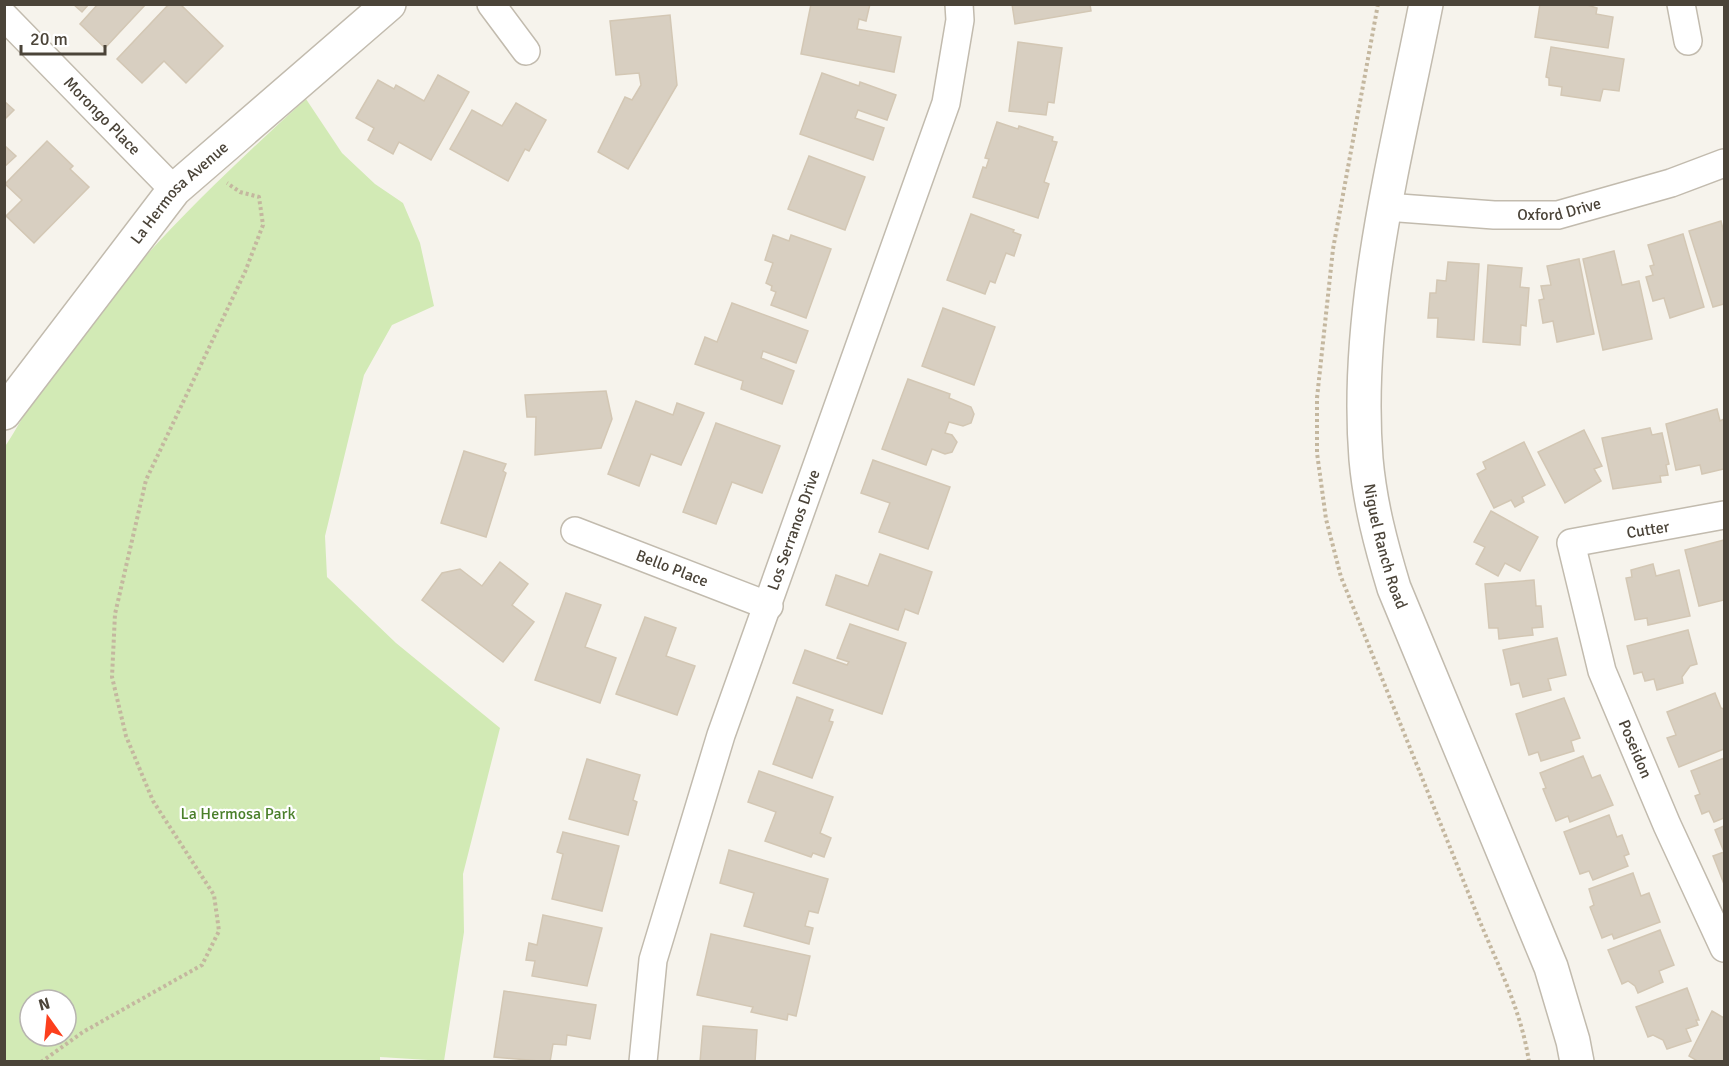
<svg xmlns="http://www.w3.org/2000/svg" width="1729" height="1066" viewBox="0 0 1729 1066" font-family="Signika,sans-serif">
<style>
.green{fill:#d2eab5;fill-rule:evenodd}
.building{fill:#d8cfc1;stroke:#d3c7b4;stroke-width:1.5}
.lines{fill:none;stroke-linecap:round;stroke-linejoin:round}
.minor-casing{stroke:#c2bbae;stroke-width:30}
.tertiary-casing{stroke:#c2bbae;stroke-width:36}
.path{stroke:#c4b79f;stroke-width:4;stroke-dasharray:3 3;stroke-linecap:butt}
.minor{stroke:#fff;stroke-width:27}
.tertiary{stroke:#fff;stroke-width:33}
.labels{text-anchor:middle;dominant-baseline:central;stroke-width:4.5;stroke-linejoin:round;paint-order:stroke}
.street-label{font-size:16px;fill:#4b4439;stroke:#fff}
.park-label{font-size:16px;fill:#4a7f2a;stroke:#fff}
</style>
<rect width="100%" height="100%" fill="#f6f3ec"/>
<path class="green" d="M306 99 342 153 375 184 403 203 420 243 434 306 392 325 364 375 325 536 327 577 396 643 500 728 463 874 464 932 444 1061 380 1057V1062L5 1061 4 448C17 429 27 408 40 390 113 280 209 187 306 99ZM30 1000H66V1036H30Z"/>
<g class="building">
<polygon points="73,4 89,4 82,12"/>
<polygon points="98,4 146,4 105,48 80,24"/>
<polygon points="169,4 180,4 223,46 186,83 164,61 142,83 117,59"/>
<polygon points="811,4 870,4 866,21 859,19 857,29 901,37 894,72 801,54"/>
<polygon points="1012,4 1090,4 1091,11 1015,24"/>
<polygon points="1540,4 1584,4 1597,8 1596,14 1613,17 1608,48 1535,37"/>
<polygon points="670,15 677,85 628,169 598,152 625,97 632,100 641,85 639,73 616,75 610,21"/>
<polygon points="1018,42 1062,48 1054,103 1048,102 1046,115 1009,111"/>
<polygon points="1551,47 1624,59 1619,91 1603,89 1600,101 1561,95 1562,87 1549,85 1549,78 1546,77"/>
<polygon points="822,73 859,86 860,82 896,95 887,120 858,110 855,118 884,128 873,160 800,134"/>
<polygon points="438,75 469,92 431,160 399,142 393,154 368,140 374,128 356,118 378,80 394,89 396,85 424,101"/>
<polygon points="4,101 14,110 4,120"/>
<polygon points="516,103 546,120 529,151 525,149 508,181 450,149 472,110 502,126"/>
<polygon points="997,122 1018,129 1019,126 1053,137 1052,141 1057,142 1044,182 1049,184 1038,218 973,197 983,167 986,168 989,159 985,158"/>
<polygon points="47,141 73,166 70,169 89,187 34,243 6,216 22,200 5,184"/>
<polygon points="4,145 16,156 4,167"/>
<polygon points="809,156 865,177 845,230 788,209"/>
<polygon points="971,214 1014,230 1013,232 1021,235 1014,256 1006,253 995,283 990,281 985,294 947,280"/>
<polygon points="1721,221 1724,233 1724,304 1713,307 1689,231"/>
<polygon points="1683,234 1704,307 1670,318 1664,298 1653,301 1646,277 1653,275 1650,266 1654,265 1648,245"/>
<polygon points="773,235 789,241 791,235 831,249 806,318 771,305 776,292 771,290 772,286 766,283 773,263 765,260"/>
<polygon points="1614,251 1622,285 1639,281 1652,339 1603,350 1583,259"/>
<polygon points="1579,259 1594,334 1557,342 1553,321 1543,323 1539,300 1544,299 1541,286 1551,285 1547,266"/>
<polygon points="1448,262 1479,264 1474,340 1437,337 1438,318 1428,318 1430,293 1436,293 1437,280 1446,281"/>
<polygon points="1488,265 1522,268 1520,287 1529,288 1526,326 1521,325 1520,345 1483,342"/>
<polygon points="732,303 808,331 796,363 763,351 761,358 794,371 782,404 741,389 743,381 695,364 705,337 717,342"/>
<polygon points="943,308 995,327 974,385 922,366"/>
<polygon points="908,379 950,394 949,398 971,407 974,414 971,423 963,426 949,422 945,433 952,435 957,442 952,452 945,454 932,449 926,465 882,449"/>
<polygon points="606,391 612,419 601,448 535,455 536,417 527,417 525,395"/>
<polygon points="636,401 673,415 677,403 704,413 681,465 651,454 639,486 608,474"/>
<polygon points="1717,409 1720,421 1724,419 1724,469 1702,474 1700,465 1676,470 1666,424"/>
<polygon points="716,423 780,446 762,493 732,482 716,524 683,512"/>
<polygon points="1650,428 1652,435 1662,433 1669,464 1666,465 1668,475 1660,476 1661,482 1613,489 1602,438"/>
<polygon points="1584,430 1602,466 1594,469 1601,481 1565,503 1538,452"/>
<polygon points="1524,442 1545,485 1522,497 1524,502 1515,507 1511,500 1494,508 1477,474 1486,469 1483,462"/>
<polygon points="464,451 506,464 503,471 506,473 486,537 441,523"/>
<polygon points="873,460 950,487 928,549 879,532 890,503 861,493"/>
<polygon points="1491,511 1538,537 1520,571 1505,563 1498,576 1476,564 1485,547 1474,542"/>
<polygon points="1724,540 1724,600 1699,606 1685,550"/>
<polygon points="880,554 932,572 918,614 905,609 898,630 826,605 836,575 868,586"/>
<polygon points="500,562 528,584 512,605 534,622 503,662 422,600 442,573 460,569 482,586"/>
<polygon points="1653,564 1656,576 1679,570 1690,616 1648,625 1647,618 1635,620 1626,578 1632,577 1631,570"/>
<polygon points="1534,580 1536,606 1541,606 1543,627 1532,628 1533,635 1499,639 1498,628 1489,628 1485,584"/>
<polygon points="566,593 601,605 585,647 616,658 600,703 535,680"/>
<polygon points="645,617 676,628 666,656 695,666 677,715 616,694"/>
<polygon points="850,624 906,643 882,714 793,683 805,650 847,665 849,662 837,658"/>
<polygon points="1688,630 1697,664 1690,666 1682,677 1683,683 1657,690 1654,679 1645,681 1642,672 1634,674 1627,646"/>
<polygon points="1557,638 1566,675 1548,679 1551,690 1523,697 1519,683 1511,685 1503,650"/>
<polygon points="1715,693 1721,708 1724,709 1724,749 1679,767 1667,738 1676,735 1667,712"/>
<polygon points="797,697 833,710 829,721 833,722 812,778 773,764"/>
<polygon points="1564,698 1580,738 1571,741 1574,751 1541,761 1538,752 1529,755 1516,714"/>
<polygon points="1583,756 1592,778 1600,775 1613,805 1570,822 1568,816 1556,821 1543,789 1546,788 1540,773"/>
<polygon points="1724,758 1724,818 1714,822 1709,811 1702,814 1695,796 1700,794 1691,771"/>
<polygon points="587,759 640,775 633,800 637,802 628,835 569,819"/>
<polygon points="759,771 833,797 820,833 831,838 824,857 813,853 811,857 765,841 776,812 748,802"/>
<polygon points="1609,815 1617,837 1622,835 1629,854 1624,856 1628,866 1593,880 1589,871 1580,874 1564,832"/>
<polygon points="1724,826 1724,884 1713,856 1724,852 1715,830"/>
<polygon points="563,832 619,846 602,911 552,899 563,854 557,852"/>
<polygon points="729,850 828,879 818,913 809,911 805,926 813,928 809,944 744,926 754,893 720,883"/>
<polygon points="1633,873 1641,896 1649,893 1660,922 1614,939 1612,934 1602,938 1590,907 1594,905 1589,889"/>
<polygon points="543,915 602,928 587,986 532,976 535,961 526,960 529,943 537,945"/>
<polygon points="1660,930 1674,965 1659,971 1663,982 1638,993 1635,986 1628,981 1622,984 1608,950"/>
<polygon points="711,934 810,956 796,1016 788,1014 787,1020 751,1012 753,1007 697,995"/>
<polygon points="1687,988 1699,1020 1696,1020 1698,1025 1686,1029 1691,1041 1667,1049 1663,1040 1653,1035 1648,1037 1636,1007"/>
<polygon points="504,991 596,1005 590,1039 567,1035 566,1045 553,1044 550,1062 494,1057"/>
<polygon points="1712,1011 1724,1018 1724,1062 1699,1062 1689,1056"/>
<polygon points="703,1026 757,1030 755,1062 700,1062"/>
</g>
<g class="lines">
<defs>
<g id="minor">
<polyline points="491,4 526,51"/>
<polyline points="1681,4 1688,41"/>
<path id="s1" d="M4 16 174 190"/>
<path id="s2" d="M1386 207 1494 215H1558L1671 183 1724 163"/>
<path id="s3" d="M1724 515 1571 543 1602 671 1667 825 1724 948"/>
<path id="s4" d="M575 531 769 606"/>
<path id="s5" d="M643 1062 653 960 721 735 946 103 960 20 959 4"/>
</g>
<g id="tertiary">
<path id="s6" d="M1426 4C1397 152 1354 309 1366 459 1370 504 1381 545 1394 588L1551 967 1573 1041 1577 1062"/>
<path id="s7" d="M4 413 174 190 389 4"/>
</g>
</defs>
<use href="#minor" class="minor-casing"/>
<use href="#tertiary" class="tertiary-casing"/>
<g class="path">
<path d="M1378 4 1333 249 1317 398V453L1326 519 1341 577C1386 688 1431 800 1476 912 1496 962 1521 1008 1529 1062"/>
<polyline points="41,1062 83,1032 202,965 219,931 214,895 153,801 126,736 112,677 115,614 146,480 245,272 263,225 259,197 240,192 227,183"/>
</g>
<use href="#minor" class="minor"/>
<use href="#tertiary" class="tertiary"/>
</g>
<g class="labels">
<g class="street-label">
<text stroke="none"><textPath href="#s1" startOffset="140">Morongo Place</textPath></text>
<text stroke="none"><textPath href="#s7" startOffset="282">La Hermosa Avenue</textPath></text>
<text stroke="none"><textPath href="#s2" startOffset="174">Oxford Drive</textPath></text>
<text transform="translate(1648 530) rotate(-9)">Cutter</text>
<text stroke="none"><textPath href="#s5" startOffset="555">Los Serranos Drive</textPath></text>
<text stroke="none"><textPath href="#s6" startOffset="550">Niguel Ranch Road</textPath></text>
<text stroke="none"><textPath href="#s4" startOffset="104">Bello Place</textPath></text>
<text stroke="none"><textPath href="#s3" startOffset="372">Poseidon</textPath></text>
</g>
<g class="park-label">
<text x="238" y="814">La Hermosa Park</text>
</g>
</g>
<rect width="1729" height="1066" fill="none" stroke="#4b4439" stroke-width="12"/>
<g transform="translate(48 1018) rotate(345)"><circle r="28" fill="#ffffff" stroke="#b7b4b0" stroke-width="1.5"/>
<path d="M0-4.5L10 22L0 15L-10 22Z" fill="#fc3f1d"/>
<text y="-9" font-size="16" font-weight="bold" text-anchor="middle" fill="#4b4439">N</text>
</g>
<path d="M21 45v9h84v-9" fill="none" stroke="#4b4439" stroke-width="3"/>
<text x="30" y="45" font-size="18" fill="#4b4439" stroke="#ffffff" stroke-width="4.5" paint-order="stroke">20 m</text>
</svg>
